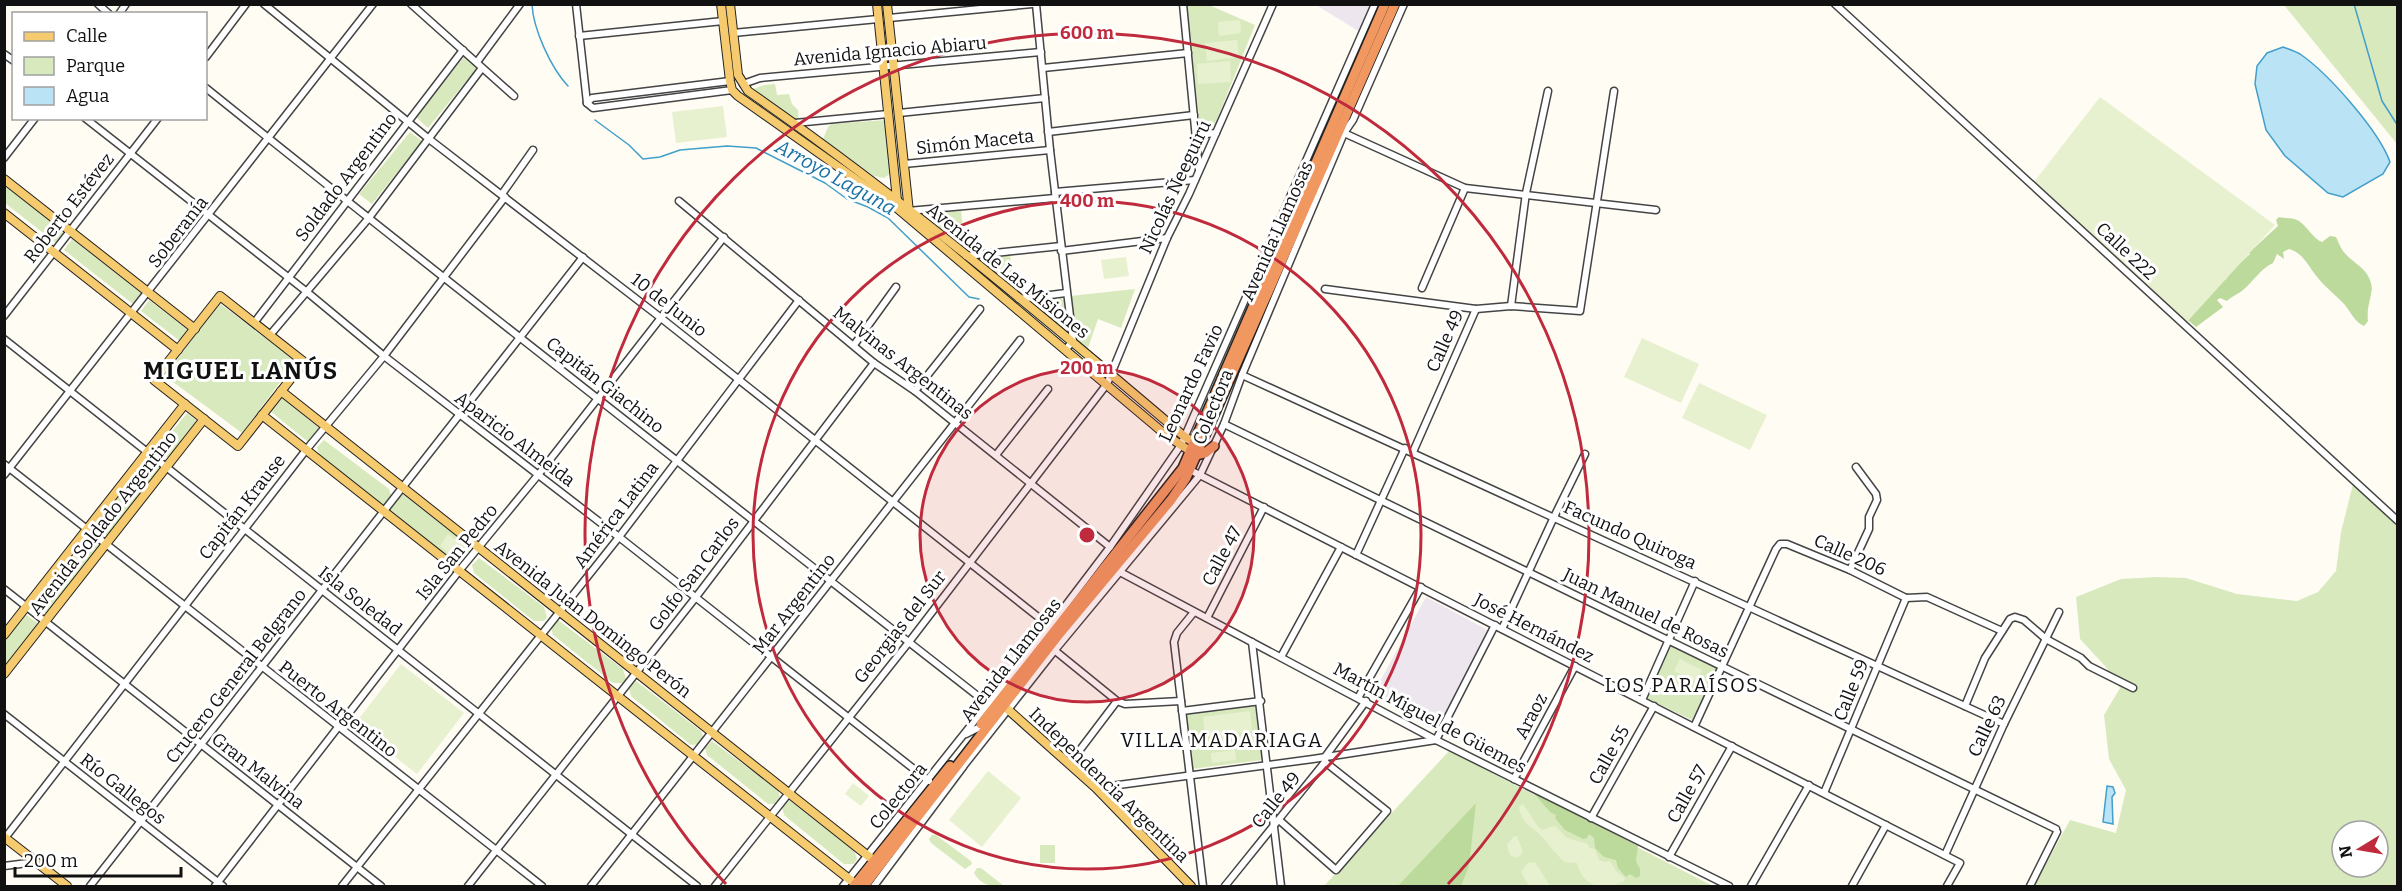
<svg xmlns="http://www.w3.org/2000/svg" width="2402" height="891" viewBox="0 0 2402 891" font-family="Bitter,serif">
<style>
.industrial{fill:#ede6ee}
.green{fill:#d8eabd;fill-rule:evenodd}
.forest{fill:#bdda9d}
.pitch{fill:#e8f1cf}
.water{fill:#bae4f5;stroke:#429fcb;stroke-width:1.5}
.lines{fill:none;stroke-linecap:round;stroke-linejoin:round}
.stream{stroke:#429fcb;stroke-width:1.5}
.minor-casing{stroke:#444;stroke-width:9}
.major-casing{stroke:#222;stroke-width:10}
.highway-casing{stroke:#222;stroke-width:12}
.minor{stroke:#fff;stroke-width:6}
.major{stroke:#f6ca6e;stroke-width:8}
.highway{stroke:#f19760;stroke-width:9}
.ring{fill:none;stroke:#bf2a3c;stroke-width:3}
.labels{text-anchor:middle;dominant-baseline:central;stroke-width:6;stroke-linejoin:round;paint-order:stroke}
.street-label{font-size:18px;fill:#111;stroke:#fff}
.water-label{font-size:20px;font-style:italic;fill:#1a71a2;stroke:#fff}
.neighbourhood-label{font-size:20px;letter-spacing:1.5px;fill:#111;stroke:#fff}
.district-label{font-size:24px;font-weight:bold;letter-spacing:1.5px;fill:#111;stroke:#fff}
.centre{fill:#bf2a3c;stroke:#fff;stroke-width:3}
.ring-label{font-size:18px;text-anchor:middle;font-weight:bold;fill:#bf2a3c;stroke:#fff;stroke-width:6;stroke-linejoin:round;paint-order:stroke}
</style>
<rect width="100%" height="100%" fill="#fffcf4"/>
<g class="industrial">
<polygon points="1316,5 1372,5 1360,32"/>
<polygon points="1426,597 1491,632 1437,732 1372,696"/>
</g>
<g class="green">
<polygon points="1187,5 1209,5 1255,25 1214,127 1200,128"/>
<polygon points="2284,5 2397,5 2397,144"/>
<polygon points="464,57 477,68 428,128 416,117"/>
<polygon points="775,84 777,95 789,94 792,104 798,110 799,121 748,91 764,85"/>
<polygon points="886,120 894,171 884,178 874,176 823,139 828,127 831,124"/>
<polygon points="410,132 422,141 372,204 359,194"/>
<polygon points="5,185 65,232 56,243 5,203"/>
<polygon points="961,210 963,231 971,237 973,254 931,220 935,212"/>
<polygon points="72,239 141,293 133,304 64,250"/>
<polygon points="1010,255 1013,273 1018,272 1020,295 981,262 983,258"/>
<polygon points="1135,289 1121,328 1098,319 1088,348 1074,339 1070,296"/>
<polygon points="1059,297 1064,301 1067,326 1062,328 1032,303 1035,299"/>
<polygon points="149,300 188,330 180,341 141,311"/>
<polygon points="219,303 296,361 242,433 165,376"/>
<polygon points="280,396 319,428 308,442 269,410"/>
<polygon points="187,413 198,422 168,458 157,450"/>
<polygon points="324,440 389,489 392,498 389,503 381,505 378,504 319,454 317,447"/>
<polygon points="150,457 162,467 108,536 96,526"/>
<path d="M2354 480 2397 520V886H2034L2070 820 2116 833 2126 790 2109 759 2104 715 2120 688 2105 666 2080 639 2076 597 2121 579 2156 577 2186 578 2237 594 2297 601 2318 592 2336 571 2341 532ZM2342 831H2378V867H2342Z"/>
<polygon points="400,495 405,495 471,546 469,555 460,564 454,563 389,512 388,509"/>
<polygon points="88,535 101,545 47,614 34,604"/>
<polygon points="479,558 544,607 547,617 544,621 534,621 474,573 472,565"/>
<polygon points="25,614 40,625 5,670 5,640"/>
<polygon points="558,620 623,669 626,679 623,683 613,683 553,635 551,627"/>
<polygon points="1672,644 1718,667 1692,720 1646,698"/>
<polygon points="636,681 701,731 704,740 701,744 691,745 631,696 629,688"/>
<polygon points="1255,706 1262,760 1192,769 1185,714"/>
<polygon points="712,741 778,790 780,799 777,804 768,804 707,755 705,748"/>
<polygon points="1449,751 1713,886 1324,886"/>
<polygon points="789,800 854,850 857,859 854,864 844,864 784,815 782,807"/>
<polygon points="932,835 936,835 971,861 972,864 965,869 931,843 929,839"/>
<rect x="1040" y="845" width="15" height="18"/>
<path d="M977 868H981L1004 886C991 887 981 885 974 873Z"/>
</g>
<g class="forest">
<path d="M2279 217C2286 219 2292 217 2299 221 2308 227 2313 239 2322 242L2330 236 2336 237C2338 241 2340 247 2343 251 2352 263 2367 267 2371 283 2374 293 2366 305 2368 321L2364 326C2355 322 2351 313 2345 305 2337 296 2326 288 2318 278 2309 268 2304 253 2289 249L2283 252 2284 259 2277 254 2273 263C2260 269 2254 281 2243 290 2238 294 2232 296 2227 301L2220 298 2217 300 2223 307 2196 327 2177 311 2221 274 2226 280 2227 275 2250 254 2243 248 2246 244 2254 248 2278 226 2276 220Z"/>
<polygon points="1531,790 1638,846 1636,861 1640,869 1640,876 1636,878 1630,874 1626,877 1618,868 1616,860 1604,857 1595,848 1594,838 1589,834 1587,838 1583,839 1565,830 1555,818 1556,815 1550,812"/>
<polygon points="1476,803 1469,866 1461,886 1398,886"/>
</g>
<g class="pitch">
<polygon points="1240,20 1241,33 1219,36 1218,22"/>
<polygon points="1237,40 1239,57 1207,61 1205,43"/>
<polygon points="1230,61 1231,82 1198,84 1197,64"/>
<polygon points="2100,97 2275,225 2186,323 2034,182"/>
<polygon points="723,106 727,137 676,143 672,112"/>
<polygon points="1126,257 1129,276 1104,279 1101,260"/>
<polygon points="1642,338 1699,364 1681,403 1624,377"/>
<polygon points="1699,383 1767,415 1750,450 1682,418"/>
<polygon points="448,534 464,546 455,558 440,546"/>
<polygon points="1680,659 1702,670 1696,682 1674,671"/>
<polygon points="401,664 464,713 417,774 354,725"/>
<polygon points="1250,711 1252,731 1205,737 1203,717"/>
<polygon points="1235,750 1236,760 1212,763 1211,753"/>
<polygon points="988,771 1021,798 982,847 949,820"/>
<polygon points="853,783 869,796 861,806 845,794"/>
<path d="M1522 804C1530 811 1534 824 1542 830L1555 826 1567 838 1588 844 1589 848 1595 849 1599 860 1604 862 1610 861 1616 871 1625 878 1624 881C1604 891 1583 888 1577 863L1565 862C1556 855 1550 845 1542 837 1531 825 1523 826 1519 807Z"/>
<polygon points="1517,836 1523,852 1517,858 1510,855 1507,845 1513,837"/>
<polygon points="1535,862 1550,886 1529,886 1521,872 1528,863"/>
</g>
<g class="water">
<path d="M2283 47C2288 49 2295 51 2300 54 2328 73 2379 131 2390 162L2383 174 2343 197 2328 193 2285 156 2266 130 2255 84 2257 66 2267 53Z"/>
<polygon points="2107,786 2113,787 2115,793 2112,797 2113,824 2103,822"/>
</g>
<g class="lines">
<g class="stream">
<path d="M532 4C533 29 551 68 568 86"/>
<polyline points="2354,4 2382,101 2398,126"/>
<polyline points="595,120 629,145 643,159 660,157 680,150 727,146 756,148 825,183 847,199 868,207 888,218 969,297 979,299"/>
</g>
<defs>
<g id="minor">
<polyline points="98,4 109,14"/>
<polyline points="264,4 429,139 661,318 1052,628"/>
<polyline points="411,4 514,96"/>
<polyline points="576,4 587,103"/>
<polyline points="1036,4 1050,150 1073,341 1066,349"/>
<polyline points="1183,4 1199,170"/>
<polyline points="1835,4 2398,521"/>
<polyline points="119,14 126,4"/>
<polyline points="889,18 1032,4"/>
<polyline points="733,33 878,19"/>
<polyline points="579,36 723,21"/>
<polyline points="4,54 14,61"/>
<polyline points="206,57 246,4"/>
<polyline points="477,62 520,4"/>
<polyline points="1043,68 1188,53"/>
<polyline points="743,84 760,78 1041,52"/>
<path d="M206 88C464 296 726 499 988 704"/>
<polyline points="587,103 593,108 732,90"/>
<polyline points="587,103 592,98 730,81"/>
<polyline points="899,113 1045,98"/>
<polyline points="85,118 307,292 384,356 619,537 929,781"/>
<polyline points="795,123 888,114"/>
<polyline points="1048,132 1194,115"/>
<polyline points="1344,133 1465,188 1656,210"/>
<polyline points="1196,135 1216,133"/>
<polyline points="4,158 35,118"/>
<polyline points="904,164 1050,150"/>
<polyline points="1055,192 1195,180"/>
<polyline points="502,194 533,150"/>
<polyline points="679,201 874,363 915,391 1110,547"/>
<polyline points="908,211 1055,198"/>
<polyline points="1061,251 1167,238"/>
<polyline points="966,256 1061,246"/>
<polyline points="1422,288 1465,188"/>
<polyline points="1325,289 1476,309 1511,306 1580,311 1614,91"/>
<polyline points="1019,299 1066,293"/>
<polyline points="1511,306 1526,193 1548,91"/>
<polyline points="4,316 158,118"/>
<polyline points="254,323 463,50"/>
<polyline points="270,335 368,219 482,68"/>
<polyline points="4,339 697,886"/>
<polyline points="854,345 896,287"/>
<polyline points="1242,375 2004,724"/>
<polyline points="915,391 980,309"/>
<polyline points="1224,424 2056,829"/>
<polyline points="1413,452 1476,309"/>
<polyline points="996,455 1048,389"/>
<polyline points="4,464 542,886"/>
<polyline points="1190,470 1960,863 1947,886"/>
<polyline points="4,475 373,4"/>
<polyline points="1356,555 1405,448"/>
<polyline points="1850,570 1869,529 1869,517 1877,500 1876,494 1856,467"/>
<polyline points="1120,572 1436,740 1729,886"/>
<polyline points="4,589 381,886"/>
<polyline points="1906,598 1927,597 2002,631"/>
<polyline points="1194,612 1177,633 1174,642 1203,886"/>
<polyline points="1207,618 1264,507"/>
<polyline points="1502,629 1554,517 1585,454"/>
<polyline points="1252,642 1281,886"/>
<polyline points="1053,649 1117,701 1125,704 1181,701"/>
<polyline points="1281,657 1341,547"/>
<polyline points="1358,698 1421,587"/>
<polyline points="1642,700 1695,581"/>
<polyline points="1965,706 1985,658 2010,619 2015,617 2024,620 2046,639 2081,658 2089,666 2133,688"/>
<polyline points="1182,711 1261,701"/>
<polyline points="4,714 223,886"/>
<polyline points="1694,727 1776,549 1780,544 1787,544 1850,570 1906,598"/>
<polyline points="966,734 978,728"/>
<polyline points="1436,740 1495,625"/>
<polyline points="1070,763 1117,701"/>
<polyline points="962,768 1055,650 1200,475 1224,424 1242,375 1344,133 1353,120 1404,4"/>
<polyline points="1514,779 1575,666"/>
<polyline points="1096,788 1313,759 1436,740"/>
<polyline points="1824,793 1906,598"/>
<polyline points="1591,818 1654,706"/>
<polyline points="1279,820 1336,870 1387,811 1325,762"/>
<polyline points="5,838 306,450 384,356 505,197"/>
<polyline points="1945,855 2004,724 2059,612"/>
<polyline points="1669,857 1732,746"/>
<polyline points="4,866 36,862"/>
<polyline points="90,886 583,257"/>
<polyline points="215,886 459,571 538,475 724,237"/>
<polyline points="342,886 619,537 799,300"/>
<polyline points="468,886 696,597 874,363"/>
<polyline points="591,886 1020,340"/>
<polyline points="715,886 909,642 1107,384 1167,238 1189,194 1273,4"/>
<polyline points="843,886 1050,626 1110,547 1181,445 1375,4"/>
<polyline points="874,886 963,767"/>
<polyline points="1225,886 1325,762 1325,757 1366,701"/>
<polyline points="1751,886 1809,785"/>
<polyline points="1852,886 1886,825"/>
<polyline points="2030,886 2057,832"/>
</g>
<g id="major">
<polyline points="721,4 730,81 732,90 738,96 898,209 1166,435 1193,453"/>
<path d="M730 4 738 75 748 91C901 197 1044 317 1185 437L1197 444"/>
<polyline points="877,4 897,200"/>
<polyline points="887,4 909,212"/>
<polyline points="4,179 195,329"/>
<polyline points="4,213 178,350"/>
<polygon points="220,296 304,362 238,446 154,380"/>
<polyline points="281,391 877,863"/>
<polyline points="262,415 858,886"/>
<polyline points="4,635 185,404"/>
<polyline points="4,674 204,419"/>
<polyline points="1004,706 1096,788 1191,886"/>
<polyline points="4,837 67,886"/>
</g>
<g id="highway">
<polyline points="1197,455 1205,453 1214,446"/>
<polyline points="981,724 1183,468 1385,4"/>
<polyline points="854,886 950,766"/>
<polyline points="864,886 1060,633 1171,500 1186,478 1395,4"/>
</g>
</defs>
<use href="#minor" class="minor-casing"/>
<use href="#major" class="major-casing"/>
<use href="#highway" class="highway-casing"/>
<use href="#minor" class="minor"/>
<use href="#major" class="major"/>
<use href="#highway" class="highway"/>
</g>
<circle cx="1087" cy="535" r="167" fill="#bf2a3c" fill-opacity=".12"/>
<g class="ring">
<circle cx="1087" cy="535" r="167"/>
<circle cx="1087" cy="535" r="334"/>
<path d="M726 884A502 502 0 1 1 1448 884"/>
</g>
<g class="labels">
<g class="street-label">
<text transform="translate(890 51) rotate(-5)">Avenida Ignacio Abiaru</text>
<text transform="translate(975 142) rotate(-6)">Simón Maceta</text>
<text transform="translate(346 177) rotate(-53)">Soldado Argentino</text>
<text transform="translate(1175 187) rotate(-65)">Nicolás Ñeeguirú</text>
<text transform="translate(69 208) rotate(-52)">Roberto Estévez</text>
<text transform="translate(1277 231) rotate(-66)">Avenida Llamosas</text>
<text transform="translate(178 232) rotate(-52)">Soberanía</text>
<text transform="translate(2126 251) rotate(43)">Calle 222</text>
<text transform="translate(1008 271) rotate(39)">Avenida de Las Misiones</text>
<text transform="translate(669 305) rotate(38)">10 de Junio</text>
<text transform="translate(1445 341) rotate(-66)">Calle 49</text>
<text transform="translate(903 363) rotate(38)">Malvinas Argentinas</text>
<text transform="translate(1191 383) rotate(-65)">Leonardo Favio</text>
<text transform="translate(605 385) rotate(38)">Capitán Giachino</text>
<text transform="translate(1213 407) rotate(-68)">Colectora</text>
<text transform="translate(515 439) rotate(37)">Aparicio Almeida</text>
<text transform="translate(242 507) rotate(-52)">Capitán Krause</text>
<text transform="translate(616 515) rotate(-53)">América Latina</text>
<text transform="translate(103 523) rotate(-52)">Avenida Soldado Argentino</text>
<text transform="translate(1630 535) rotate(24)">Facundo Quiroga</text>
<text transform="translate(457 552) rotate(-51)">Isla San Pedro</text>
<text transform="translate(1850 555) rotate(24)">Calle 206</text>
<text transform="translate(1222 556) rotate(-62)">Calle 47</text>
<text transform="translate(694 574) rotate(-53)">Golfo San Carlos</text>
<text transform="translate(360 601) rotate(38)">Isla Soledad</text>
<text transform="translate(794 604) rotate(-52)">Mar Argentino</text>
<text transform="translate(1646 613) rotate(26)">Juan Manuel de Rosas</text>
<text transform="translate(593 619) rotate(38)">Avenida Juan Domingo Perón</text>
<text transform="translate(900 627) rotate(-52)">Georgias del Sur</text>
<text transform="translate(1534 628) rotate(27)">José Hernández</text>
<text transform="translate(1011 660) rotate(-52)">Avenida Llamosas</text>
<text transform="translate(236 676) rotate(-52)">Crucero General Belgrano</text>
<text transform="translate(1851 690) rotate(-68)">Calle 59</text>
<text transform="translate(338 709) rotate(38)">Puerto Argentino</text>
<text transform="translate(1531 716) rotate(-62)">Araoz</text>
<text transform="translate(1430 718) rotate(28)">Martín Miguel de Güemes</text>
<text transform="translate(1987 726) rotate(-65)">Calle 63</text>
<text transform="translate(1609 755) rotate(-61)">Calle 55</text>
<text transform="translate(258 771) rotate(38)">Gran Malvina</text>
<text transform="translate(1109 785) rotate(44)">Independencia Argentina</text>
<text transform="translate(123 789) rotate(38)">Río Gallegos</text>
<text transform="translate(1687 794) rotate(-61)">Calle 57</text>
<text transform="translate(898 796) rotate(-51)">Colectora</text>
<text transform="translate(1276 800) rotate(-51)">Calle 49</text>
</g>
<g class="water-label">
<text transform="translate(836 177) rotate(29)">Arroyo Laguna</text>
</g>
<g class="neighbourhood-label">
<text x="1682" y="685">LOS PARAÍSOS</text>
<text x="1222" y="740">VILLA MADARIAGA</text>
</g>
<g class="district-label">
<text x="241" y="371">MIGUEL LANÚS</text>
</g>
</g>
<circle cx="1087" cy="535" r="9" class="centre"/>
<g class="ring-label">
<text x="1087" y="39">600 m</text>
<text x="1087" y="207">400 m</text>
<text x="1087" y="374">200 m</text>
</g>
<rect width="2402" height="891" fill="none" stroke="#111111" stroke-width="12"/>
<rect x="12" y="12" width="195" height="108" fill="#ffffff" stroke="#a0a0a0" stroke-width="1.5"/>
<rect x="24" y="32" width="30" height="9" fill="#f6ca6e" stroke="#a0a0a0" stroke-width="1.5"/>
<text x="66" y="42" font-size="18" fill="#111111">Calle</text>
<rect x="24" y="57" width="30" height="18" fill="#d8eabd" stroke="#a0a0a0" stroke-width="1.5"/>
<text x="66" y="72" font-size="18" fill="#111111">Parque</text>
<rect x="24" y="87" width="30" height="18" fill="#bae4f5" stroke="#a0a0a0" stroke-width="1.5"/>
<text x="66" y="102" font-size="18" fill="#111111">Agua</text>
<g transform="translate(2360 849) rotate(259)"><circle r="28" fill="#ffffff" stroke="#a0a0a0" stroke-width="1.5"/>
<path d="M0-4.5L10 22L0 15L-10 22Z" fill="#bf2a3c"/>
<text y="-9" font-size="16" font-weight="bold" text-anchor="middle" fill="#111111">N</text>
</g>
<path d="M15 867v9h166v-9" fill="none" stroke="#111111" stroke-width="3"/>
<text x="24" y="867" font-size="18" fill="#111111" stroke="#ffffff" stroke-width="4.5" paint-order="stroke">200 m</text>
</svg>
